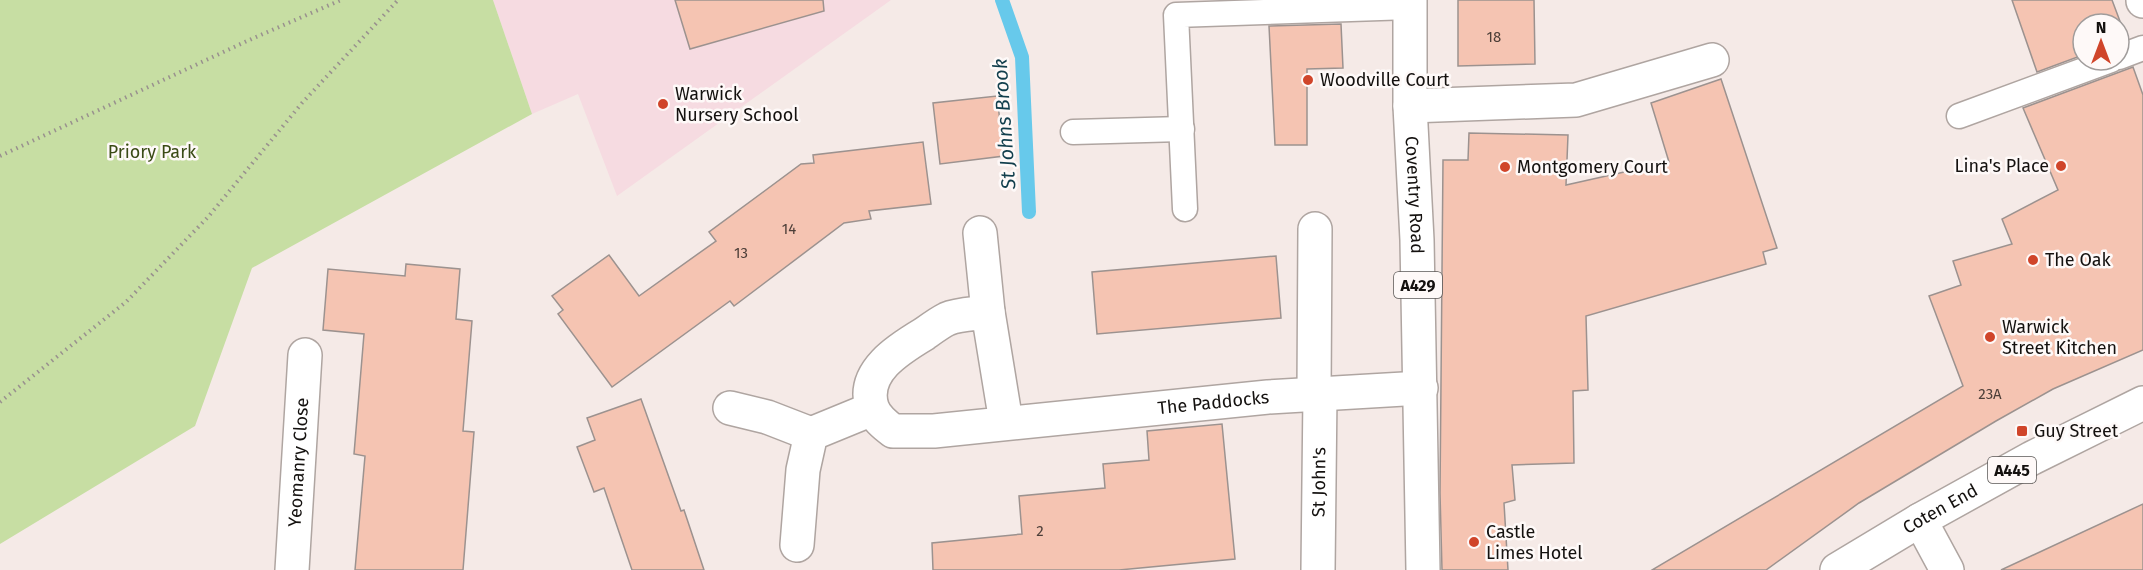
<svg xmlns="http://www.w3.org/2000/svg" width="2143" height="570" viewBox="0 0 2143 570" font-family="'Fira Sans',sans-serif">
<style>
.education{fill:#f6dbe1}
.green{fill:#c7dea3}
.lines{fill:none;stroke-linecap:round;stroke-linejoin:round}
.stream{stroke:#67c9eb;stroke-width:14}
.building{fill:#f5c4b2;stroke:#9c928f;stroke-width:1.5}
.service-casing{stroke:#afa5a1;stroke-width:27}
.minor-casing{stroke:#afa5a1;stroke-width:36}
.primary-casing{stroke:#afa5a1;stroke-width:36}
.path{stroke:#99918e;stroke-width:4;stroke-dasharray:1.5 4.5;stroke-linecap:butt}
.service{stroke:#fff;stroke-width:24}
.minor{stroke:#fff;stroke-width:33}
.primary{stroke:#fff;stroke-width:33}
.poi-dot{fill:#d0452a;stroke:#fef9f8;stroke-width:2}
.labels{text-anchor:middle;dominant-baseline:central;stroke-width:5;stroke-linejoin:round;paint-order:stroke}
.number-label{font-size:15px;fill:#4c3e38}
.shield{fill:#fef9f8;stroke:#5a5755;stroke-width:1.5}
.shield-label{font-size:16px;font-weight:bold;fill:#14110f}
.poi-label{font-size:18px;fill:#14110f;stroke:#fef9f8;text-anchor:start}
.park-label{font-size:18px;fill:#3a4b15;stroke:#fef9f8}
.street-label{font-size:18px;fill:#14110f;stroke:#fef9f8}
.water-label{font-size:20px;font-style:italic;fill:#113e4c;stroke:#fef9f8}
</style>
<rect width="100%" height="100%" fill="#f5eae7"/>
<polygon class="education" points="493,0 891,0 617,196 578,94 532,114"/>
<polygon class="green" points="0,0 493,0 532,114 252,268 195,426 0,544"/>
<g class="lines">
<polyline class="stream" points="1002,0 1022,57 1029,212"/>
</g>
<g class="building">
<polygon points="675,0 823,0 824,11 690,49"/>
<polygon points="1458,0 1534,0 1535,64 1458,66"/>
<polygon points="2012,0 2112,0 2124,32 2120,33 2123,40 2119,42 2119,24 2083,24 2083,55 2037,72"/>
<polygon points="1341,24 1343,68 1307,69 1307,145 1275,145 1269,26"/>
<polygon points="2133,67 2143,95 2143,350 2053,389 1996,421 1859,503 1766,570 1652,570 1963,386 1929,296 1961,285 1953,261 2012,244 2002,219 2058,190 2023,108"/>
<polygon points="1721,79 1777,248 1763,252 1766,264 1586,316 1588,390 1573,391 1574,463 1512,465 1515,500 1504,503 1508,570 1442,570 1440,493 1443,160 1468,160 1469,133 1568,135 1566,185 1669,162 1651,103"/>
<polygon points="997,96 1004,156 940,164 933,103"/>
<polygon points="923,142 931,204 869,211 871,219 844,223 734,306 730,301 612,387 558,314 563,310 552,296 609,255 639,296 716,241 709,232 801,164 814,163 813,155"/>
<polygon points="1276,256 1281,318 1097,334 1092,272"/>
<polygon points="406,264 460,269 456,319 472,321 463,431 474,432 463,570 355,570 365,456 354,454 364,334 323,330 328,269 405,276"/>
<polygon points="641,399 681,511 684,510 704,570 632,570 604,488 594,492 577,447 595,440 587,418"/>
<polygon points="1222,424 1235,559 1119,570 933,570 932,543 1022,534 1019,496 1105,488 1103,464 1149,460 1147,431"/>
<polygon points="2143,504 2143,570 2001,570"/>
</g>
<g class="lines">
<defs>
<g id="service">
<polyline points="2119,57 2143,48"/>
<polyline points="1959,116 2111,60"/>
<polyline points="1073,132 1182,129"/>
<polyline points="1185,209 1176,15 1410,7"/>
</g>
<g id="minor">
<polyline points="2143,0 2143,1"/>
<polyline points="1410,106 1576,100 1712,60"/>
<polyline points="980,233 988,312"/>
<polyline points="1314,394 1315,229"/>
<polyline points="730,408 767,417 811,434"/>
<path id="s1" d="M1006 422 988 312C975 314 958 314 947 319 939 323 931 329 924 334 899 349 861 372 872 407 875 417 885 425 893 431H934L1268 397 1421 388"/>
<polyline points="1920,520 1947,570"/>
<polyline points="797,545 803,470 811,434 872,409"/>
<path id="s2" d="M292 570 305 355"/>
<path id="s3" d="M1318 570 1320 394"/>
</g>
<g id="primary">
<path id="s4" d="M1410 0V106L1417 240 1423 570"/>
<path id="s5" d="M1837 570 1920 520 2032 458 2143 403"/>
</g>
</defs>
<use href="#service" class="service-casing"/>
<use href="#minor" class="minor-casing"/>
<use href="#primary" class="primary-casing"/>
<g class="path">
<polyline points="0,156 247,41 341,0"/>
<polyline points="0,402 126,302 208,217 302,103 398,0"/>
</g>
<use href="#service" class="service"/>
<use href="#minor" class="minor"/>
<use href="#primary" class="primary"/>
</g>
<g class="poi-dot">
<circle cx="1308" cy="80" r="6"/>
<circle cx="663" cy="104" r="6"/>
<circle cx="2061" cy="166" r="6"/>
<circle cx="1505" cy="167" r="6"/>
<circle cx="2033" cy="260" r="6"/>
<circle cx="1990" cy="337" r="6"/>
<rect x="2016" y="425" width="12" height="12" rx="3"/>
<circle cx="1474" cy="542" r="6"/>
</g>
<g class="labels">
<g class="number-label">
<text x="1494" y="37">18</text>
<text x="789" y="229">14</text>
<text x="741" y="253">13</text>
<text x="1990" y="394">23A</text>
<text x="1040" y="531">2</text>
</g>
<g class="shield">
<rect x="1394" y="272" width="48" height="26" rx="4.5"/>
<rect x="1988" y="457" width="48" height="26" rx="4.5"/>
</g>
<g class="shield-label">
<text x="1418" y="285">A429</text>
<text x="2012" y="470">A445</text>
</g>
<g class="poi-label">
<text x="1320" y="80">Woodville Court</text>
<text x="675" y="94">Warwick<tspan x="675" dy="21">Nursery School</tspan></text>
<text x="2049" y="166" text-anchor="end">Lina's Place</text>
<text x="1517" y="167">Montgomery Court</text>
<text x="2045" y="260">The Oak</text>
<text x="2002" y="327">Warwick<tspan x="2002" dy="21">Street Kitchen</tspan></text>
<text x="2034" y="431">Guy Street</text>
<text x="1486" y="532">Castle<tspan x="1486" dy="21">Limes Hotel</tspan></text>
</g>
<g class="park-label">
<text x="152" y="152">Priory Park</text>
</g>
<g class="street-label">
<text stroke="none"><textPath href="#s4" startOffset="195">Coventry Road</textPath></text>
<text stroke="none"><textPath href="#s1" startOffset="632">The Paddocks</textPath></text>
<text stroke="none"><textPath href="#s2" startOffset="108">Yeomanry Close</textPath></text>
<text stroke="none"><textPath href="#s3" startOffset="88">St John's</textPath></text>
<text stroke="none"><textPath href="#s5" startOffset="120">Coten End</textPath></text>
</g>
<g class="water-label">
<text transform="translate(1004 124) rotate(-94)">St Johns Brook</text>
</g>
</g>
<g transform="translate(2101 42)"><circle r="28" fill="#fef9f8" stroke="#a09c9b" stroke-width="1.5"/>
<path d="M0-4.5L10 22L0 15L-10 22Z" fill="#d0452a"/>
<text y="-9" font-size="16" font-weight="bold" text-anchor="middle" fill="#14110f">N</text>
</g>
</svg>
